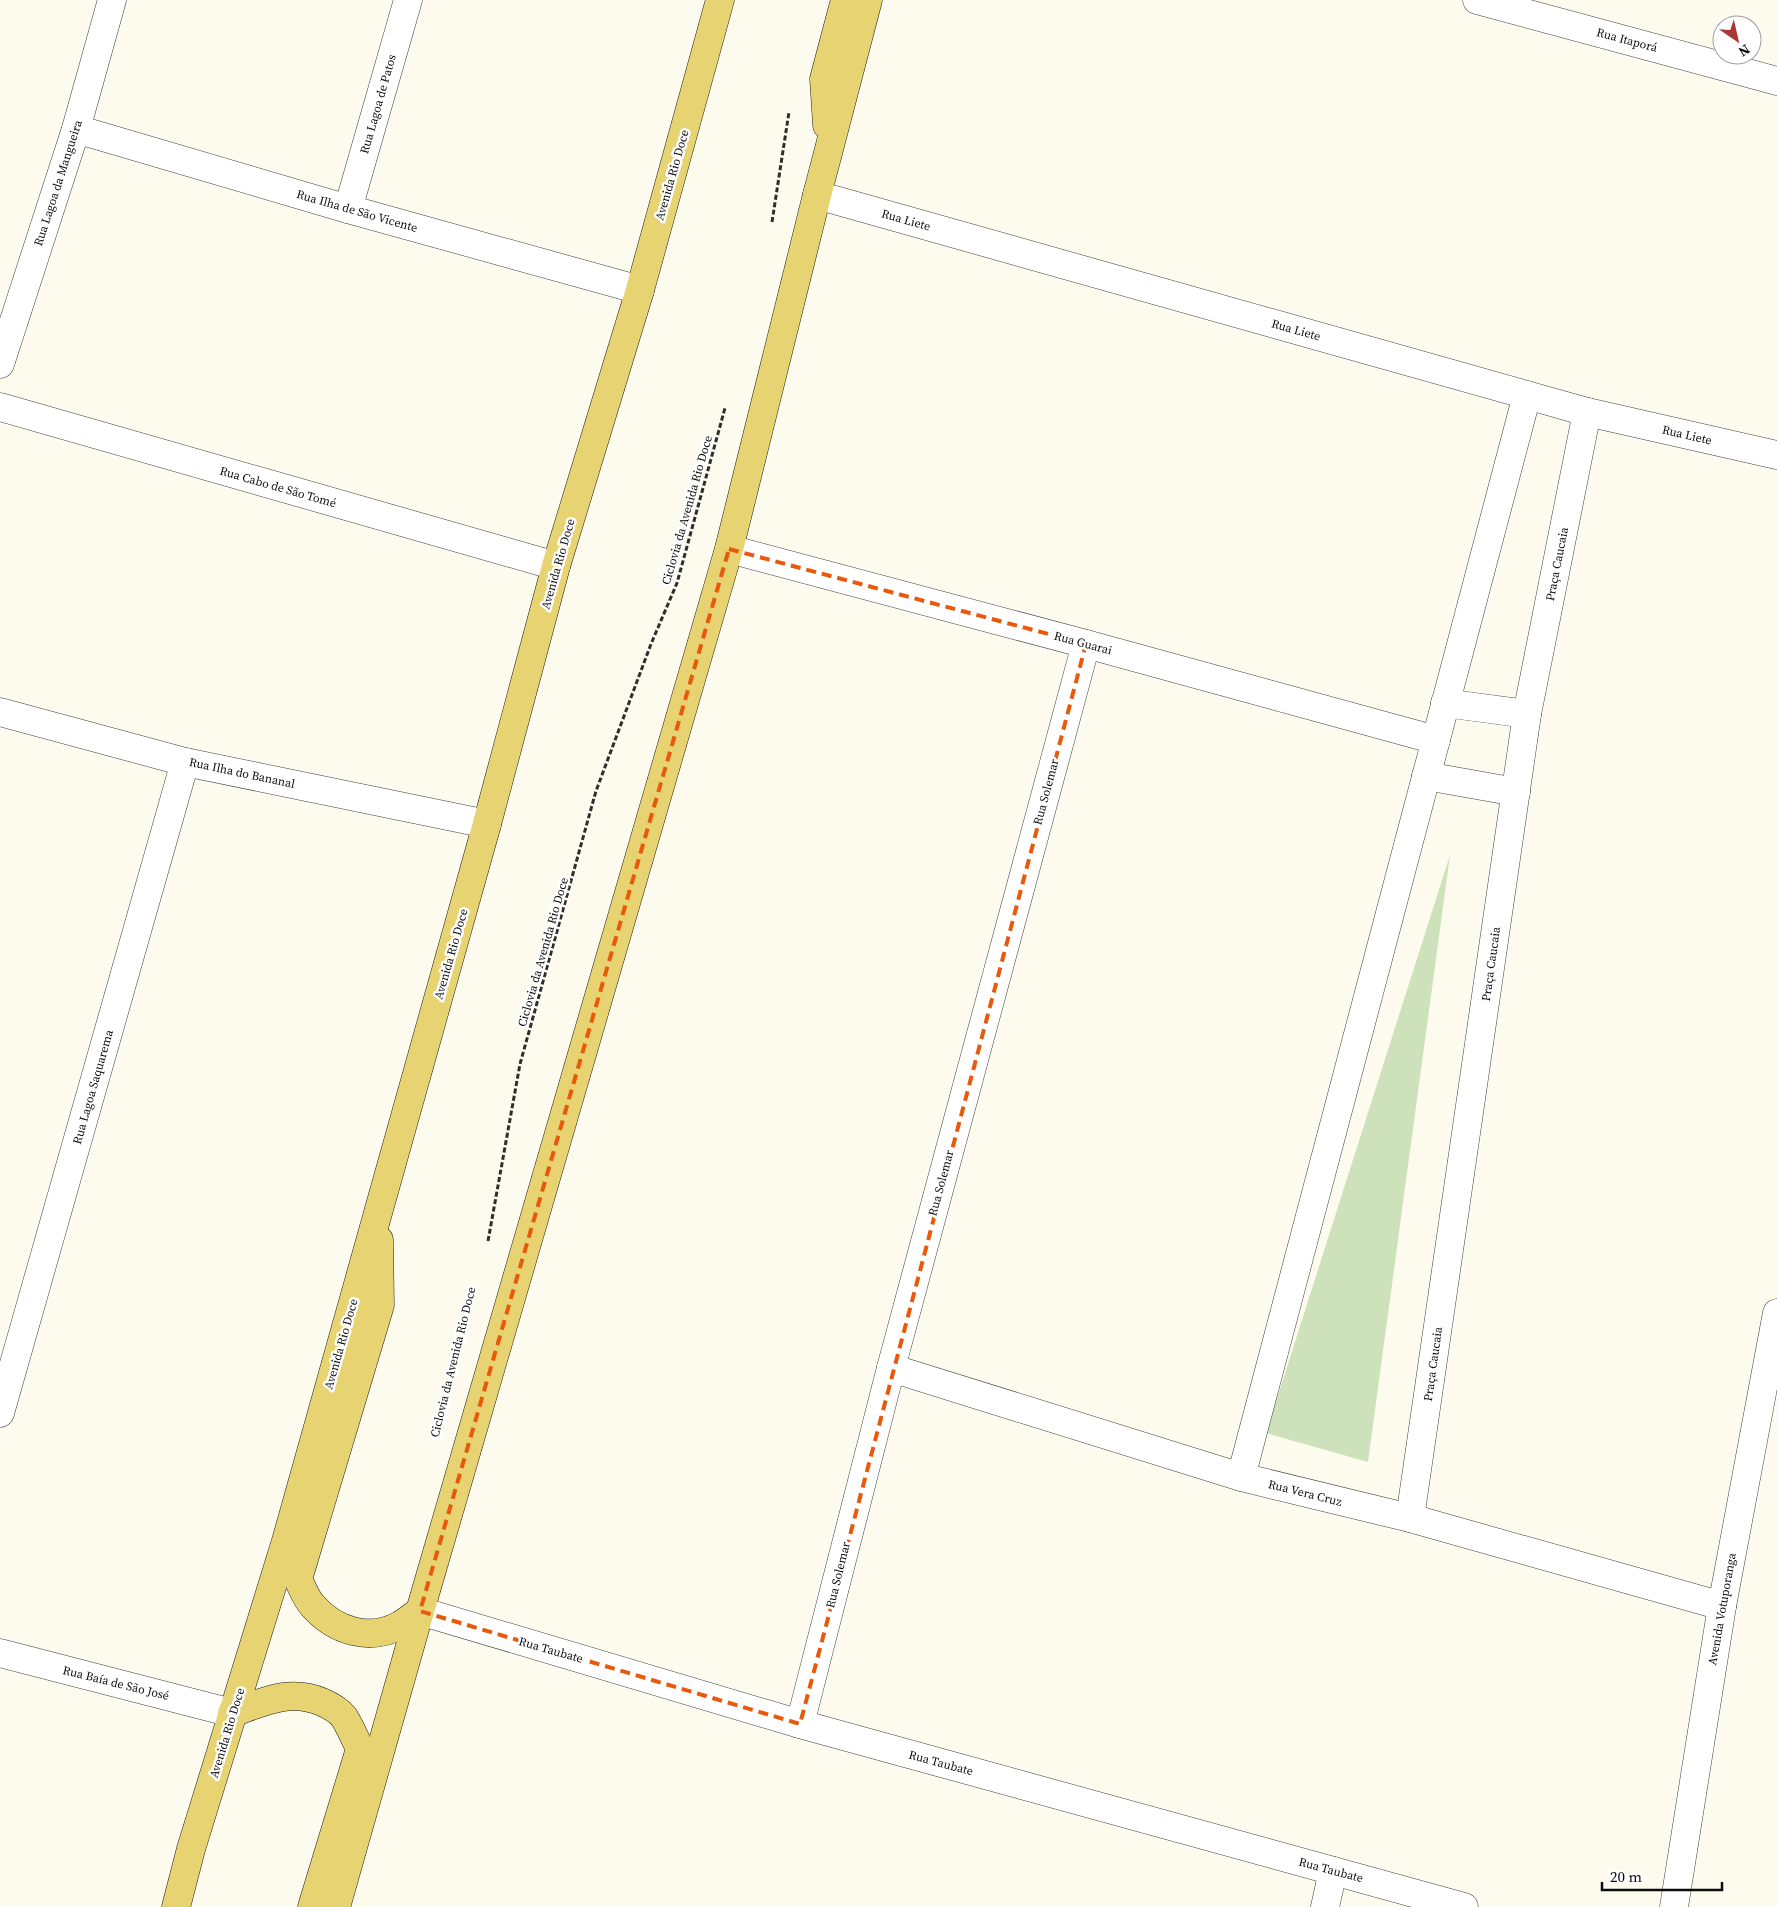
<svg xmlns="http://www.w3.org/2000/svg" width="1777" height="1907" viewBox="0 0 1777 1907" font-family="'Source Serif 4',serif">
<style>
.green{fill:#cde2bb}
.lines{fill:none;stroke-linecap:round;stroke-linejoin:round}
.street-casing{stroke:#3f3f3f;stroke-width:29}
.primary-casing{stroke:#1d1d1d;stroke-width:29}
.path{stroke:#2e2e2e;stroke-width:3;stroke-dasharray:5 2.5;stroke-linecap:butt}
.street{stroke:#fff;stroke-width:28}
.primary{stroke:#e7d372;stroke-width:28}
.marked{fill:none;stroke:#e8590c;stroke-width:4;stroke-dasharray:10 6;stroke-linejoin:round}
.labels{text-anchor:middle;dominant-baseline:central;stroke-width:5;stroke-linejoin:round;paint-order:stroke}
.street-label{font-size:12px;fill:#0c0c0c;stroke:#fff}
</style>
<rect width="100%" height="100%" fill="#fdfbed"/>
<polygon class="green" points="1450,855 1368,1462 1266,1433"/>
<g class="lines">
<defs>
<g id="street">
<polyline points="1477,0 1777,81"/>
<polyline points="76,129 348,209 640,290"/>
<polyline points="817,195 1587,412 1777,455"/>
<polyline points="348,209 408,0"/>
<polyline points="0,364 76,129 112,0"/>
<polyline points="0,407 556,566"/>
<polyline points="729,549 1086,644 1436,740"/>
<polyline points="1445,703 1527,714"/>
<polyline points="0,712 185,762 487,824"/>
<polyline points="1426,776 1516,792"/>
<polyline points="891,1368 1241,1477 1410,1518 1722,1606"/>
<polyline points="0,1413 185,762"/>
<polyline points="1241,1477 1527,395"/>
<polyline points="1410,1518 1527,714 1587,412"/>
<polyline points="420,1611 800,1724 1464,1907"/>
<polyline points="0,1653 232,1713"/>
<polyline points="800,1724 891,1368 1086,644"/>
<polyline points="1325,1907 1333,1871"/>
<polyline points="1674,1907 1722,1606 1777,1313"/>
</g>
<g id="primary">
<polyline points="827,125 824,79 845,0"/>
<path d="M379 1240 380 1305 298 1579C302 1587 306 1599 313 1606 335 1631 370 1642 400 1625 407 1621 413 1616 420 1611"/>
<path d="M232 1713C263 1702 290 1688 322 1702 329 1705 339 1711 344 1717 350 1727 355 1738 360 1749L312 1907"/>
<polyline points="176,1907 191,1849 286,1541 487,824 556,566 640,290 720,0"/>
<polyline points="336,1907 420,1611 729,549 817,195 868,0"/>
</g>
</defs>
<use href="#street" class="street-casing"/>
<use href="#primary" class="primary-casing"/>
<g class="path">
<polyline points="772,222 789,112"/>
<polyline points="488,1241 520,1064 596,791 651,644 677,583 725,408"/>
</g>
<use href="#street" class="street"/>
<use href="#primary" class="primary"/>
</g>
<path class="marked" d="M729 549 1086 644 800 1724 420 1611Z"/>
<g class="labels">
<g class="street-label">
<text transform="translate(1627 40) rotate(15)">Rua Itaporá</text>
<text transform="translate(378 104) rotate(-74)">Rua Lagoa de Patos</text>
<text transform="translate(672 175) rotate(-74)">Avenida Rio Doce</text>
<text transform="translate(58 183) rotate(-72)">Rua Lagoa da Mangueira</text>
<text transform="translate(357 211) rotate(16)">Rua Ilha de São Vicente</text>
<text transform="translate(906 220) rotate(16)">Rua Liete</text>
<text transform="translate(1296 330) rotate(16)">Rua Liete</text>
<text transform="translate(1687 435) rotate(13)">Rua Liete</text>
<text transform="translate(278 487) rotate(16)">Rua Cabo de São Tomé</text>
<text transform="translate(687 510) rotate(-74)">Ciclovia da Avenida Rio Doce</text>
<text transform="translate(558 564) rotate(-74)">Avenida Rio Doce</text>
<text transform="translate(1557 564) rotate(-79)">Praça Caucaia</text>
<text transform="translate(1083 643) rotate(15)">Rua Guarai</text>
<text transform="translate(242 773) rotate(12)">Rua Ilha do Bananal</text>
<text transform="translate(1046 792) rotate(-75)">Rua Solemar</text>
<text transform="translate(543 952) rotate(-74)">Ciclovia da Avenida Rio Doce</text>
<text transform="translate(451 954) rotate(-74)">Avenida Rio Doce</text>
<text transform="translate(1491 964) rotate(-82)">Praça Caucaia</text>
<text transform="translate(93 1087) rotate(-74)">Rua Lagoa Saquarema</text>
<text transform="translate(941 1183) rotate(-75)">Rua Solemar</text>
<text transform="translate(341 1344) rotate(-74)">Avenida Rio Doce</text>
<text transform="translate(453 1362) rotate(-76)">Ciclovia da Avenida Rio Doce</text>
<text transform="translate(1433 1364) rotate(-82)">Praça Caucaia</text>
<text transform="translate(1305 1493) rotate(14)">Rua Vera Cruz</text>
<text transform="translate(838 1575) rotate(-76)">Rua Solemar</text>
<text transform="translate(1722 1609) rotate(-80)">Avenida Votuporanga</text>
<text transform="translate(551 1650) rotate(16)">Rua Taubate</text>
<text transform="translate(116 1683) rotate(14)">Rua Baía de São José</text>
<text transform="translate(227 1733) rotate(-73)">Avenida Rio Doce</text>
<text transform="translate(941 1763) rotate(15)">Rua Taubate</text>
<text transform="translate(1331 1870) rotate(15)">Rua Taubate</text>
</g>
</g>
<g transform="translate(1737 40) rotate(146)"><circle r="24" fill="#ffffff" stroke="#9e9e9e"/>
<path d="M0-4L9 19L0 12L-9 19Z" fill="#a93836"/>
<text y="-8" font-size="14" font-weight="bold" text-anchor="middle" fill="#0c0c0c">N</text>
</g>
<path d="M1602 1882v8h120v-8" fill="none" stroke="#0c0c0c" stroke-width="2.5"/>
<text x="1610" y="1882" font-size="15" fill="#0c0c0c" stroke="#ffffff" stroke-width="4" paint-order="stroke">20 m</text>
</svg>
